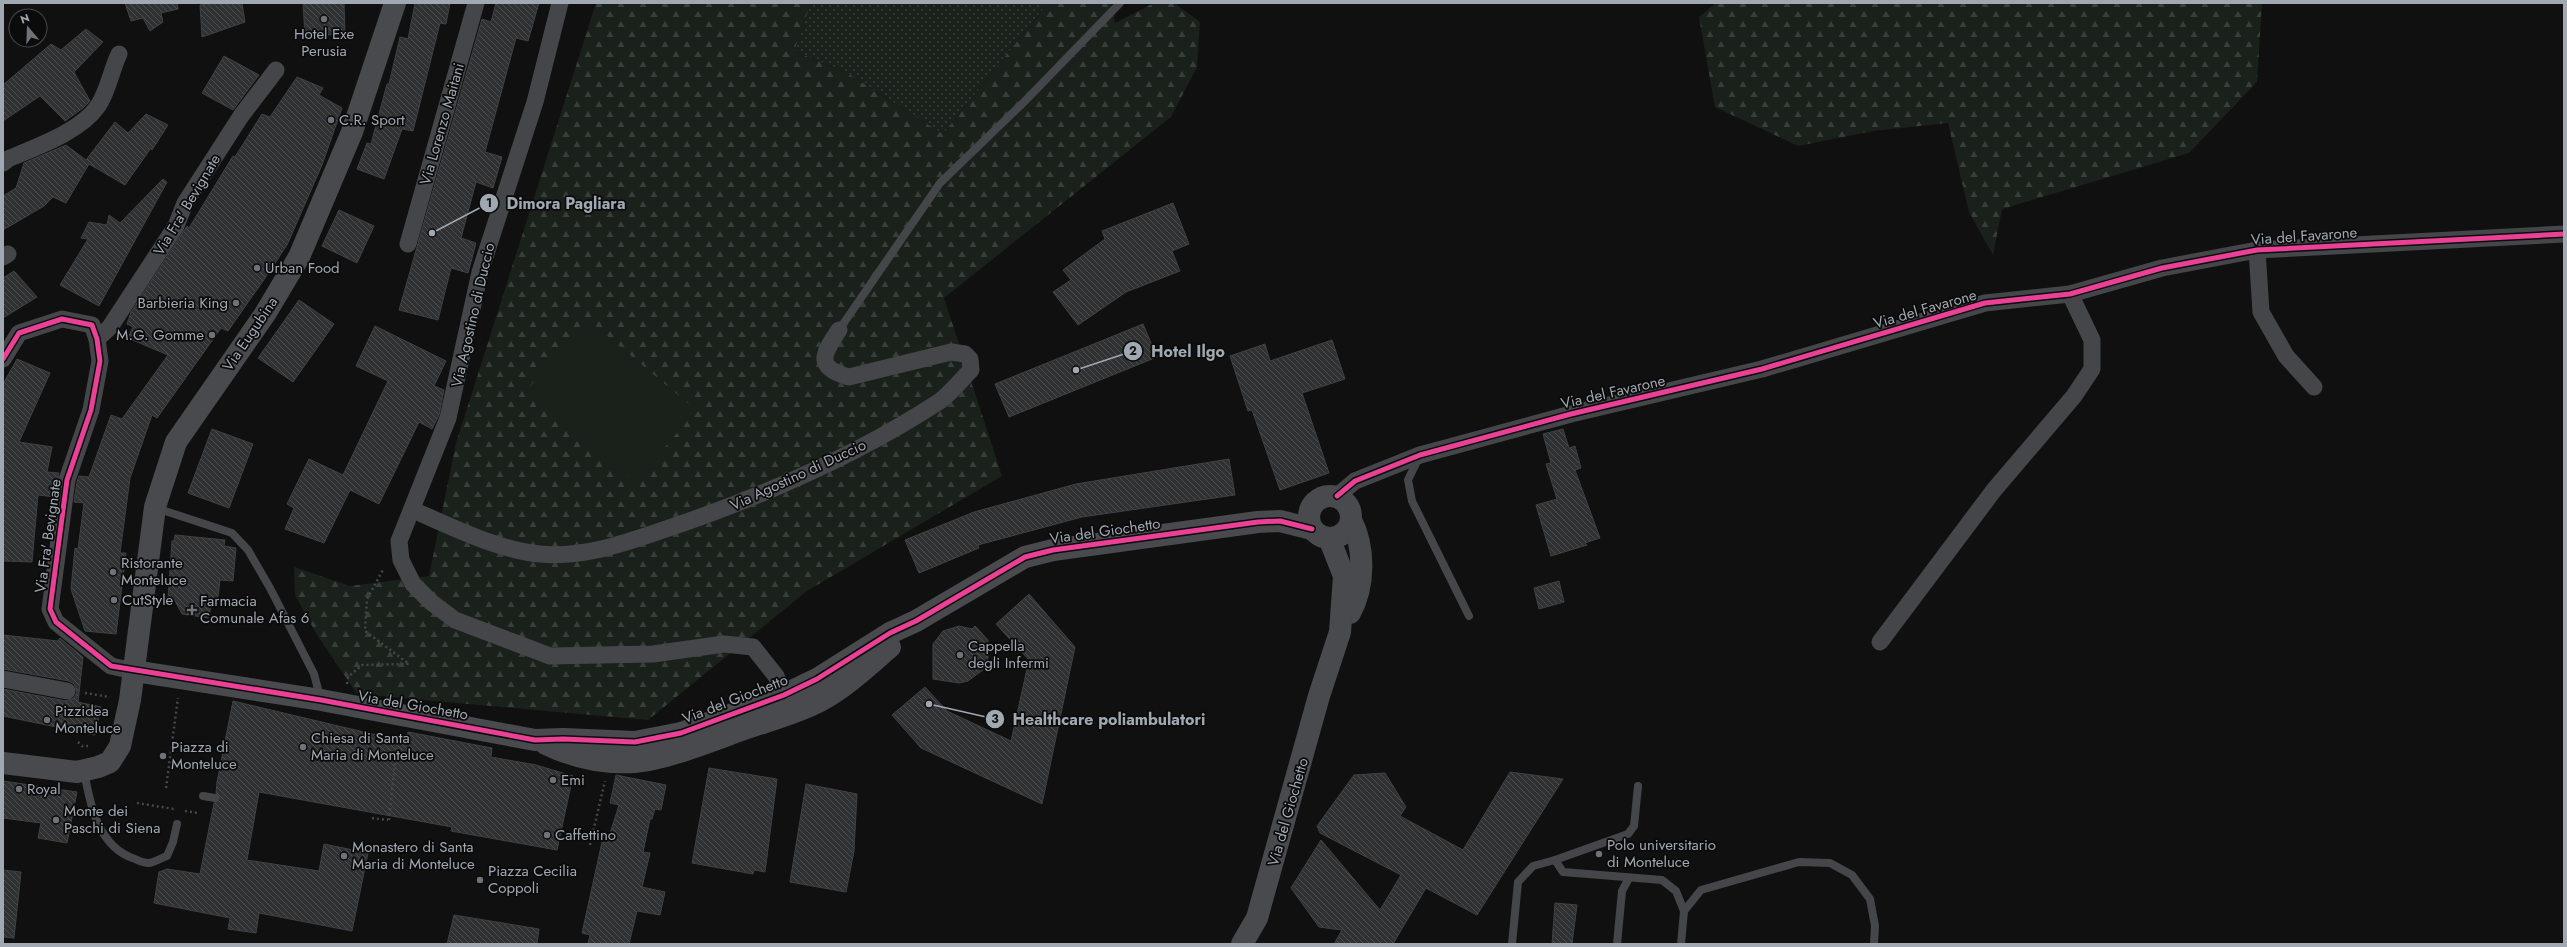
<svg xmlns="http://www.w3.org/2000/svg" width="2567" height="947" viewBox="0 0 2567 947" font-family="Jost,sans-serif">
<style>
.grass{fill:url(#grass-dots)}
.forest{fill:url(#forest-firs)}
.pitch{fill:#1a201a}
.building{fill:url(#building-back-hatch);stroke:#3e4144}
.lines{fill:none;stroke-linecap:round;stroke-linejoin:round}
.path{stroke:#46474b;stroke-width:2.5;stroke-dasharray:2 3;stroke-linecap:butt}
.lane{stroke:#444649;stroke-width:8}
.street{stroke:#444649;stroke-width:17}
.secondary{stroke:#484a4d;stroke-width:22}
.cycleway-casing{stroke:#0b0b0c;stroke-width:8}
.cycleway{stroke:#ea4096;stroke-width:5}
.poi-dot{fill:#6e7379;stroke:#0b0b0c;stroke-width:1.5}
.labels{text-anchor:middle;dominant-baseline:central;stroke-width:3.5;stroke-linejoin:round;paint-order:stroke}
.poi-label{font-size:15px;fill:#a0a8b2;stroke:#0b0b0c;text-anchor:start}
.street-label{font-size:15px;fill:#a0a8b2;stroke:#0b0b0c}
.leader{fill:none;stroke:#a0a8b2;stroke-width:1.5}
.callout-dot{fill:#a0a8b2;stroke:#0b0b0c;stroke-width:1.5}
.mark-label{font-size:12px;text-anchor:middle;font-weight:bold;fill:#111}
.callout-label{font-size:16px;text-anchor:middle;font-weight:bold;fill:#a0a8b2;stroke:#0b0b0c;stroke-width:3.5;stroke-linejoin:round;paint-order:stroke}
</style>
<defs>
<pattern id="grass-dots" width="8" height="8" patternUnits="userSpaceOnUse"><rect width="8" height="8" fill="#1a201a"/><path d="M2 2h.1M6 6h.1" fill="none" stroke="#383e39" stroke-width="1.8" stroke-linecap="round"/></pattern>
<pattern id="forest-firs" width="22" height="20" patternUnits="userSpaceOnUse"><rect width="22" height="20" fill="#1a201a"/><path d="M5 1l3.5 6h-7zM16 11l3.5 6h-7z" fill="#383e39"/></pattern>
<pattern id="building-back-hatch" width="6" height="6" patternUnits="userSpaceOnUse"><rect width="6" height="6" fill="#303133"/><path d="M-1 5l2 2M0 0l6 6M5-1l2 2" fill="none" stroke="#4b4c4e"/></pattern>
</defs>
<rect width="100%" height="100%" fill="#101010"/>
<polygon class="grass" points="811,3 1048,3 943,134 847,73 794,51"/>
<g class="forest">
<polygon points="596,3 811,3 794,51 847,73 943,134 1048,3 1111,3 1115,23 1154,3 1174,3 1200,22 1197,67 1171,117 944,298 1002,476 807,591 648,720 357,694 317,635 295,595 294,567 350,586 429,576 456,443"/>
<polygon points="1716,3 2262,3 2257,82 2189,153 2002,209 1993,255 1969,212 1948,123 1873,131 1798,146 1715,107 1699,17"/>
</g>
<polygon class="pitch" points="587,319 696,410 636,482 526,391"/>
<g class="building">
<polygon points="125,3 177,3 178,9 161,13 163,22 150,31 143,18 131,21"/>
<polygon points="218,3 242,3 245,22 202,37 200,5"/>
<polygon points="303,3 344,3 345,34 305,36"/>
<polygon points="415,3 450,3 446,24 440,23 413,131 402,129 384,179 357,169 367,143 371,144 387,84 389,84 400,37 408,39"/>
<polygon points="496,3 539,3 528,41 516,38 485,152 502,157 493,188 476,182 461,238 476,243 468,273 451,268 438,320 399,310 482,19 491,22"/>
<polygon points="86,29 103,42 74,72 90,101 83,108 65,121 40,96 3,121 3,85 51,44 61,50"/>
<polygon points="224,56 259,75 233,110 202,93"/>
<polygon points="297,77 323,88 319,95 342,108 322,165 287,245 263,281 228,331 221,328 157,418 152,415 130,478 120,553 126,553 116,634 85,631 71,589 75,548 78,549 84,503 74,502 77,482 79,476 89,477 111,415 122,419 168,355 128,338 133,327 127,324 131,312 187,226 189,228 233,156 235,157 262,114 270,117"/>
<polygon points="146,114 168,125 152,150 151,148 125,185 89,164 66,203 53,197 44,206 3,230 3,196 16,188 24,163 66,145 86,160 115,122 128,133"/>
<polygon points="163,179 167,182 99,306 60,285 88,239 81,238 89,222 107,225 109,215 120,223"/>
<polygon points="1173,203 1189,244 1172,251 1180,271 1126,292 1078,325 1053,292 1071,280 1063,270 1105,239 1102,231"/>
<polygon points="339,210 374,226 357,263 322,246"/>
<polygon points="14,271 37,297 3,318 3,278"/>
<polygon points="299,300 334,324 293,382 258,358"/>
<polygon points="1143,324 1157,357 1009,417 995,384"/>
<polygon points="375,326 446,361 434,386 444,390 439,415 432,429 419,422 379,504 350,490 324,543 285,529 294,508 287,504 309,459 343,475 388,381 356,366"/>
<polygon points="1332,340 1345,379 1302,393 1329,473 1280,490 1252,410 1248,411 1230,356 1265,344 1270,361"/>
<polygon points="17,359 50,373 19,442 52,447 47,472 59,473 55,497 38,495 32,562 3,561 3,384"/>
<polygon points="212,429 253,444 229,508 188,493"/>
<polygon points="1563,429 1569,448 1575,446 1581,468 1575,470 1600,538 1585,543 1587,545 1551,556 1536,505 1557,499 1546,464 1551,463 1543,434"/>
<polygon points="1229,459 1235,495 1082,517 978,545 979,548 919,573 905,540 974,512 1076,484"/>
<polygon points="175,535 225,540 224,546 236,548 233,581 220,580 217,604 211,604 209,618 182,614 174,599 168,599 172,541 174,541"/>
<polygon points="1559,581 1564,602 1539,609 1534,588"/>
<polygon points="1029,594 1075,647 1042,804 921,748 892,715 925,687 947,711 1011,741 1029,660 996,624"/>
<polygon points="959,626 972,629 975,626 988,640 988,658 984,669 968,681 959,683 933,679 933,644 943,631"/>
<polygon points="3,635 58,641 60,638 83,657 78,702 101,707 95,735 3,716 3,689 66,701 74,698 77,692 74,684 69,681 3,669"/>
<polygon points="233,701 406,742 408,732 492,748 491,757 536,765 573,776 557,850 451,831 452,827 259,792 247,860 319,871 324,844 368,853 352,931 259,913 256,933 228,929 230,918 154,903 159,872 167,869 200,874 214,803 220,799 216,793 217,782"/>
<polygon points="709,768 777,779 765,872 754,870 753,874 692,863"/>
<polygon points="1510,772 1563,779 1477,915 1426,888 1393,944 1334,944 1342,930 1319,927 1291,888 1321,840 1380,910 1401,875 1320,833 1317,826 1354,775 1385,773 1406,807 1400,816 1463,850"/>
<polygon points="616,775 666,785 661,810 655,809 652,819 650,819 643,852 650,853 642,887 665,892 660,915 637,911 629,944 588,944 590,935 582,933 602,842 607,843 619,805 610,803"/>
<polygon points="3,781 77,792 67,843 38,838 41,823 3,818"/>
<polygon points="806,784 857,794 854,851 846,892 790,882"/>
<polygon points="3,870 21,872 14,938 3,937"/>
<polygon points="1555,903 1577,905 1572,944 1552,944"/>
<polygon points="454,915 539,929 537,944 447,944"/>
</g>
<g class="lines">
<g class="path">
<polyline points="347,684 348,677 362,665 409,664 365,631 367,599 384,568"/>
<polyline points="85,693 110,697"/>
<polyline points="78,742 82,746 88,746"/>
<polyline points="166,788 178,698"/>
<polyline points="137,803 174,809"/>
<polyline points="185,811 198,813"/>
<polyline points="372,818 388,820"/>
<polyline points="389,820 398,735"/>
<polyline points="590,845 605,781"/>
</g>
<g class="lane">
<polyline points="839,330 940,183 1025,101 1120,3"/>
<polyline points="1419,457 1408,480 1412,501 1469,616"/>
<polyline points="156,508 232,533 248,550 270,588 314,674 320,697"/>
<path d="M84 771C90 805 98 847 135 859 139 861 145 863 149 863 155 862 161 858 167 856L173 842 177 824"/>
<polyline points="1638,786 1634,826 1628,834 1555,860 1563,872 1662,880 1676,891 1684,911"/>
<polyline points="203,796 215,798"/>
<polyline points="1512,944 1518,882 1533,866 1555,860"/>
<polyline points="1617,944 1622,891 1629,878"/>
<polyline points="1681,944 1684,911 1701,890 1799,862 1830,863 1852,875 1870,899 1875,926 1874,944"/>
</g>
<g class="street">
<polyline points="560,3 535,102 480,272 448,418 399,541 401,560 413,584 431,602 455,620 550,656 653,654 724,644 753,647 776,676 784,695"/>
<path d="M3 163 8 159C36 147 80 132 98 106 108 91 111 71 119 54"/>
<polyline points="408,244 476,3"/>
<polyline points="2257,250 2261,312 2286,356 2314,387"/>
<polyline points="3,257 8,254"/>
<polyline points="97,339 110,327 176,226 185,203 241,116 276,70"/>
<polyline points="3,359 19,333 62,319 92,325 97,339 100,361 91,410 67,480 50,609 56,622 111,666 134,671"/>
<polyline points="1337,496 1355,481 1420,455 1571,414 1762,369 1985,303 2070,294 2162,268 2257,250 2564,234"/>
<path d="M413 510C450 526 500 551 540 554 584 558 625 543 666 529 761 497 856 456 940 401 951 393 961 380 971 370L970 359 965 354 951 352 849 377C814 367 823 354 839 330"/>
<polyline points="1880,642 1994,490 2074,396 2092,369 2092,340 2070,294"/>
<polyline points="3,679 67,691"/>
</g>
<g class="secondary">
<circle cx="1330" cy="517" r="21"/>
<path d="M1350 613C1365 586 1365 547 1351 520"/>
<polyline points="134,671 321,700 535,740 563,739 635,742 681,733 784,695 817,679 890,633 916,621 1025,557 1053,550 1258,522 1280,521 1312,529"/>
<path d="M546 744C573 757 603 764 634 762 665 760 716 739 747 728 771 720 797 713 820 701 846 687 868 666 890 647"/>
<polyline points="3,763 77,772 98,767 110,762 120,746 130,700 155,507 176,442 265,314 299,257 352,132 395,3"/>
<polyline points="1242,944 1257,918 1319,696 1340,632 1344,576 1329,538"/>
</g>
<defs>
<g id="cycleway">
<polyline points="3,359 19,333 62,319 92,325 97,339 100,361 91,410 67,480 50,609 56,622 111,666 321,700 535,740 563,739 635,742 681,733 784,695 817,679 890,633 916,621 1025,557 1053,550 1258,522 1280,521 1312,529"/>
<polyline points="1337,496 1355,481 1420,455 1571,414 1762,369 1985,303 2070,294 2162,268 2257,250 2564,234"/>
</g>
</defs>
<use href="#cycleway" class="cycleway-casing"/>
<use href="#cycleway" class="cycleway"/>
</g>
<g class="poi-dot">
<circle cx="324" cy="19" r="4"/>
<circle cx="331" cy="120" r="4"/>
<circle cx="257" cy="268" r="4"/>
<circle cx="236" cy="303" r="4"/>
<circle cx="212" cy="335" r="4"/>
<circle cx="113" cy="572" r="4"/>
<circle cx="114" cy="600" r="4"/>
<path d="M190 604h4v4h4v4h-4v4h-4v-4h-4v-4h4z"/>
<circle cx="960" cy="655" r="4"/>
<circle cx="47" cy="720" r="4"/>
<circle cx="303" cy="747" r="4"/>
<circle cx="163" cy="756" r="4"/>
<circle cx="553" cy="780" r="4"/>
<circle cx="19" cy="789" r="4"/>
<circle cx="56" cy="820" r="4"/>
<circle cx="547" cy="835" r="4"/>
<circle cx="1599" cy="854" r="4"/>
<circle cx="344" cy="856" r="4"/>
<circle cx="480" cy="880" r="4"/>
</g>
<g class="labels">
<g class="poi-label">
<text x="324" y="34" text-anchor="middle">Hotel Exe<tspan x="324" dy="17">Perusia</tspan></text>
<text x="339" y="120">C.R. Sport</text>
<text x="265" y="268">Urban Food</text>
<text x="228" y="303" text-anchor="end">Barbieria King</text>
<text x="204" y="335" text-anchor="end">M.G. Gomme</text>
<text x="121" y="563">Ristorante<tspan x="121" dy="17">Monteluce</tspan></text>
<text x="122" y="600">CutStyle</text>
<text x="200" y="601">Farmacia<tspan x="200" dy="17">Comunale Afas 6</tspan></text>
<text x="968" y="646">Cappella<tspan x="968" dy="17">degli Infermi</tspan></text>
<text x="55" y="711">Pizzidea<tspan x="55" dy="17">Monteluce</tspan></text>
<text x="311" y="738">Chiesa di Santa<tspan x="311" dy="17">Maria di Monteluce</tspan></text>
<text x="171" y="747">Piazza di<tspan x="171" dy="17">Monteluce</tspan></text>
<text x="561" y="780">Emi</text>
<text x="27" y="789">Royal</text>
<text x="64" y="811">Monte dei<tspan x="64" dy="17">Paschi di Siena</tspan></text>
<text x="555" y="835">Caffettino</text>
<text x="1607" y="845">Polo universitario<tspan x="1607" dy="17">di Monteluce</tspan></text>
<text x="352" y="847">Monastero di Santa<tspan x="352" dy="17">Maria di Monteluce</tspan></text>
<text x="488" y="871">Piazza Cecilia<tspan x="488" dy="17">Coppoli</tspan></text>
</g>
<g class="street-label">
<text transform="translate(442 124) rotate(-74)">Via Lorenzo Maitani</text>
<text transform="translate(187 205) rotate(-59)">Via Fra' Bevignate</text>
<text transform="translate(2304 236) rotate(-4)">Via del Favarone</text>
<text transform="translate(1925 309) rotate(-16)">Via del Favarone</text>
<text transform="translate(473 315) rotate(-77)">Via Agostino di Duccio</text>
<text transform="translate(250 334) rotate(-56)">Via Eugubina</text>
<text transform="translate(1613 392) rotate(-13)">Via del Favarone</text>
<text transform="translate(798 475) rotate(-25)">Via Agostino di Duccio</text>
<text transform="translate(1105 531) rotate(-8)">Via del Giochetto</text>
<text transform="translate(48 536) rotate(-82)">Via Fra' Bevignate</text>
<text transform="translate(735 699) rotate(-21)">Via del Giochetto</text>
<text transform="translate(413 705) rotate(10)">Via del Giochetto</text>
<text transform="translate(1288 812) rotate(-74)">Via del Giochetto</text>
</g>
</g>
<path class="leader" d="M432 233L489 203M1076 370L1133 351M929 704L995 719"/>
<g class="callout-dot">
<circle cx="432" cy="233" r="4"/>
<circle cx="1076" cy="370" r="4"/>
<circle cx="929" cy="704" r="4"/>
<circle cx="489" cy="203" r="10"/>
<circle cx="1133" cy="351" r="10"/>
<circle cx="995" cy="719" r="10"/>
</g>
<g class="mark-label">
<text x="489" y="207">1</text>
<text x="1133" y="355">2</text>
<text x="995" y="723">3</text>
</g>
<g class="callout-label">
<text x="566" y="209">Dimora Pagliara</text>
<text x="1188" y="357">Hotel Ilgo</text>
<text x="1109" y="725">Healthcare poliambulatori</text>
</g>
<rect width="2567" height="947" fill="none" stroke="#a0a8b2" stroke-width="8"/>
<g transform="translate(28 28) rotate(341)"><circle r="19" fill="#0b0b0c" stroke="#474a4e"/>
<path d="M0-3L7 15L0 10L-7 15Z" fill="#6e7379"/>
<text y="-6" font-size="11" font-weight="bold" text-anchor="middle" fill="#a0a8b2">N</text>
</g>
</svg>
